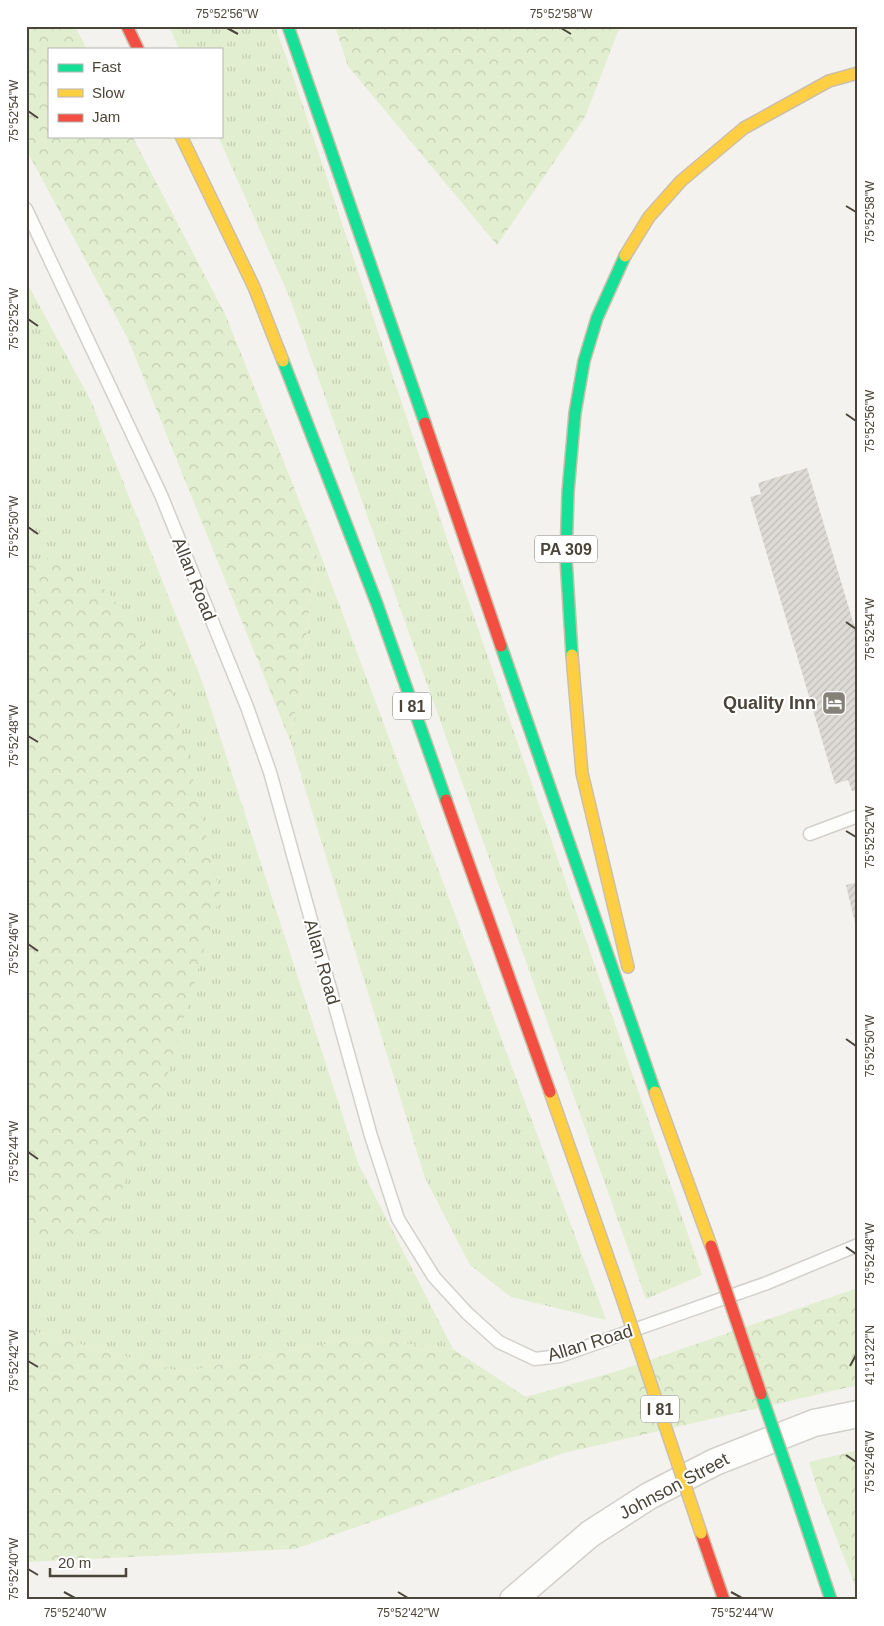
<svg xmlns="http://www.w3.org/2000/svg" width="884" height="1626" viewBox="0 0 884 1626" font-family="Arial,sans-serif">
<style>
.grass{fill:url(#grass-tufts)}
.forest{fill:url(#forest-crowns)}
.building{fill:url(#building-hatch)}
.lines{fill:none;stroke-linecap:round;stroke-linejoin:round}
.lane-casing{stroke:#d2d0cb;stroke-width:15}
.street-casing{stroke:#d2d0cb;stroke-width:29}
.fast-casing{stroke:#ccbfa9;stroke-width:14}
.slow-casing{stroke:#ccbfa9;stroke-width:14}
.jam-casing{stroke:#ccbfa9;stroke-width:14}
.lane{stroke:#fdfdfc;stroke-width:12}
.street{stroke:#fdfdfc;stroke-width:26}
.fast{stroke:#16e098;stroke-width:11}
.slow{stroke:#ffcf43;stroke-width:11}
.jam{stroke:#f24e42;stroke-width:11}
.fast-bridge-casing{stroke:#ccbfa9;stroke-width:14;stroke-linecap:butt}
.slow-bridge-casing{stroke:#ccbfa9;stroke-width:14;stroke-linecap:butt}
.jam-bridge-casing{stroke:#ccbfa9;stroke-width:14;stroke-linecap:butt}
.fast-bridge{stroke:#16e098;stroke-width:11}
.slow-bridge{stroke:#ffcf43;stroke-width:11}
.jam-bridge{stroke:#f24e42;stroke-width:11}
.ticks{fill:none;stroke:#4b4439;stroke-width:2}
.labels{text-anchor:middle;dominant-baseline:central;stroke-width:4;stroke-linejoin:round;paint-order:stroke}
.shield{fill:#fff;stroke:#817c74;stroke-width:1}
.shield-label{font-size:16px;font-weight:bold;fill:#4b4439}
.street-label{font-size:18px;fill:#4b4439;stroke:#fff}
.poi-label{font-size:18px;font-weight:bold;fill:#4b4439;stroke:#fff;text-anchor:end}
.neatline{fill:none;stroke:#4b4439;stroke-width:2}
.ticks-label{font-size:12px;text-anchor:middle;fill:#4b4439}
</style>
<defs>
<pattern id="grass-tufts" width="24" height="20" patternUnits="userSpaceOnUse" patternTransform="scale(1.25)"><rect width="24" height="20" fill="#e1eecf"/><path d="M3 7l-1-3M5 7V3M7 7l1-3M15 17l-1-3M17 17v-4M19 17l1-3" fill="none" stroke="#c3cdb2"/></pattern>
<pattern id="forest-crowns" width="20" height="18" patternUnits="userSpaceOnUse" patternTransform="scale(1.25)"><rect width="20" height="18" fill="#e1eecf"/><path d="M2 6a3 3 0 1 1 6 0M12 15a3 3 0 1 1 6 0" fill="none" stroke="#c3cdb2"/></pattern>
<pattern id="building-hatch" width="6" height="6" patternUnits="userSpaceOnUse" patternTransform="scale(1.25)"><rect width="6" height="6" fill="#dedbd6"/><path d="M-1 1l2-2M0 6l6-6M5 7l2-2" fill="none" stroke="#c0bdb8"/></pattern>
</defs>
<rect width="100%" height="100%" fill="#f4f2ee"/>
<g class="grass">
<polygon points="169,26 275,26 292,73 446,536 702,1275 646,1299 289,296 218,136 221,136 221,49 179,49"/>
<polygon points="26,281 91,401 202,681 358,1163 453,1349 357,1338 182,1372 26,1329"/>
<polygon points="318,548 599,1300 606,1320 511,1297 470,1265 425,1178 291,743"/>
</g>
<g class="forest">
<polygon points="26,26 75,27 87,49 49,49 49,136 132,136 226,316 318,548 291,743 128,339 26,149"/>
<polygon points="335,26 620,26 585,117 497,245 348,66"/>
<polygon points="48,558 109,592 172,691 220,895 168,1073 105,1232 26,1239 26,791 28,784 26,781 26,567"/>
<polygon points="858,1288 858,1385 564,1453 295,1549 26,1562 26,1329 182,1372 357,1338 453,1349 526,1397 618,1371"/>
<polygon points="858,1450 858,1593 818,1491 809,1462"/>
</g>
<g class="building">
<polygon points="807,468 854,625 858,624 858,790 852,791 848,780 835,784 750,497 761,494 758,483"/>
<polygon points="858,882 858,932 857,932 846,885"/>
</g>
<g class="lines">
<defs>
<g id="lane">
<polyline points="26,209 161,495 247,707 270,772 371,1136 398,1219 434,1277 467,1313 499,1342 535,1359 560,1356 767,1283 858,1245"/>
<polyline points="810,834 858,816"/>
</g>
<polyline id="street" points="513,1600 590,1534 649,1496 715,1462 814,1423 858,1414"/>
<g id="fast">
<polyline points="288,26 425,423"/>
<polyline points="283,361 377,604 446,800"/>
<polyline points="501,646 655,1092"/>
<polyline points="572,655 566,558 568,492 575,413 584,361 597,318 625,256"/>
<polyline points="794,1489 831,1600"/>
</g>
<g id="slow">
<polyline points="181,136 254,287 283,361"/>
<polyline points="625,256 649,217 681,181 744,128 829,81 858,73"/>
<polyline points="572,655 582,773 628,967"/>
<polyline points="550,1092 618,1286"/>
<polyline points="655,1092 711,1246"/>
</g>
<g id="jam">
<polyline points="127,26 138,49"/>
<polyline points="425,423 501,646"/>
<polyline points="446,800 550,1092"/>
<polyline points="701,1533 724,1600"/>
</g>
</defs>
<use href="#lane" class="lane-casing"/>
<use href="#street" class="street-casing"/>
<use href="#fast" class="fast-casing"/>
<use href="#slow" class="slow-casing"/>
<use href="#jam" class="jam-casing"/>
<use href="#lane" class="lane"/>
<use href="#street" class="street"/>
<use href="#fast" class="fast"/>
<use href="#slow" class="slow"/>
<use href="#jam" class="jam"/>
<defs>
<polyline id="fast-bridge" points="761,1394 794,1489"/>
<polyline id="slow-bridge" points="618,1286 701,1533"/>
<polyline id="jam-bridge" points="711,1246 761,1394"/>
</defs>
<use href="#fast-bridge" class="fast-bridge-casing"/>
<use href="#slow-bridge" class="slow-bridge-casing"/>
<use href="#jam-bridge" class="jam-bridge-casing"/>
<use href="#fast-bridge" class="fast-bridge"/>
<use href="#slow-bridge" class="slow-bridge"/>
<use href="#jam-bridge" class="jam-bridge"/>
</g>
<path class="ticks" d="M227 28 238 34M561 28 571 34M28 111 38 118M846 206 856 212M28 319 38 326M846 414 856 421M28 527 38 534M846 622 856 629M28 736 38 742M846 831 856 837M28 944 38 951M846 1039 856 1046M28 1152 38 1159M846 1247 856 1254M28 1361 38 1367M850 1366 856 1355M846 1455 856 1462M28 1569 38 1575M64 1592 75 1598M398 1592 408 1598M731 1592 742 1598"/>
<defs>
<symbol id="hotel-square" viewBox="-11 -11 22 22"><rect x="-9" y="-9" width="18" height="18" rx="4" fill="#868178" stroke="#fff"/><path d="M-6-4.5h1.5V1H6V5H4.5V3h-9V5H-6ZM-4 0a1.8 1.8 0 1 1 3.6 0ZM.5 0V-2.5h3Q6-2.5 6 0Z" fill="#fff"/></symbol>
</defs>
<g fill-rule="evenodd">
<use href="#hotel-square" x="820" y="689" width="28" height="28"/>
</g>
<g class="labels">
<g class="shield">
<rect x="535" y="535.5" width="62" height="27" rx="4"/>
<rect x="393" y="692.5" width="38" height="27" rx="4"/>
<rect x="641" y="1395.5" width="38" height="27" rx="4"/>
</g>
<g class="shield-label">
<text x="566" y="549">PA 309</text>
<text x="412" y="706">I 81</text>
<text x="660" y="1409">I 81</text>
</g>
<g class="street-label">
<text transform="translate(194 579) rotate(68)">Allan Road</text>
<text transform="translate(322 962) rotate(74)">Allan Road</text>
<text transform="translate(590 1343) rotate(-17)">Allan Road</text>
<text transform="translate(674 1486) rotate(-28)">Johnson Street</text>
</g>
<g class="poi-label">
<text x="816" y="703">Quality Inn</text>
</g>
</g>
<rect width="884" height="1626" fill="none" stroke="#ffffff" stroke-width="55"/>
<rect x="48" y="48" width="175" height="90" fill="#ffffff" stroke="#b7b4b0"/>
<rect x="58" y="64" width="25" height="8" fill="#16e098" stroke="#b7b4b0"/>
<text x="92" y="72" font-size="15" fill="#4b4439">Fast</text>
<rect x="58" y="89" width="25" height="8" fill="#ffcf43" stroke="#b7b4b0"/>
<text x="92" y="98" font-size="15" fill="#4b4439">Slow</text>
<rect x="58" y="114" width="25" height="8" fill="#f24e42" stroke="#b7b4b0"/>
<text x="92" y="122" font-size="15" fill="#4b4439">Jam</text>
<path d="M50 1568v8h76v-8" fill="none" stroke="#4b4439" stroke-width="2.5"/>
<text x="58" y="1568" font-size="15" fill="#4b4439" stroke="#ffffff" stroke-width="4" paint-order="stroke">20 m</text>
<rect x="28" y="28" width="828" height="1570" class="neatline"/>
<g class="ticks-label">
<text x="227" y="18">75°52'56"W</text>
<text x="561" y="18">75°52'58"W</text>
<text transform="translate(14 111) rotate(-90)" y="4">75°52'54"W</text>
<text transform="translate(870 212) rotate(-90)" y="4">75°52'58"W</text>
<text transform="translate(14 319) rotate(-90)" y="4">75°52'52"W</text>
<text transform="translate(870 421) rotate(-90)" y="4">75°52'56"W</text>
<text transform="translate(14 527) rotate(-90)" y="4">75°52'50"W</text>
<text transform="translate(870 629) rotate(-90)" y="4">75°52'54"W</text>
<text transform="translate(14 736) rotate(-90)" y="4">75°52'48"W</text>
<text transform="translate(870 837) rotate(-90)" y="4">75°52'52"W</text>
<text transform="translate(14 944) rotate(-90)" y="4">75°52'46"W</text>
<text transform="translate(870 1046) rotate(-90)" y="4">75°52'50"W</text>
<text transform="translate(14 1152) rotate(-90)" y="4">75°52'44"W</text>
<text transform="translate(870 1254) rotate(-90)" y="4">75°52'48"W</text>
<text transform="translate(870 1355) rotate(-90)" y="4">41°13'22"N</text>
<text transform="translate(14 1361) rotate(-90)" y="4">75°52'42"W</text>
<text transform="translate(870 1462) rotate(-90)" y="4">75°52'46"W</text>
<text transform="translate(14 1569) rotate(-90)" y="4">75°52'40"W</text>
<text x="75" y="1617">75°52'40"W</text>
<text x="408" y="1617">75°52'42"W</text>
<text x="742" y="1617">75°52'44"W</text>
</g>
</svg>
